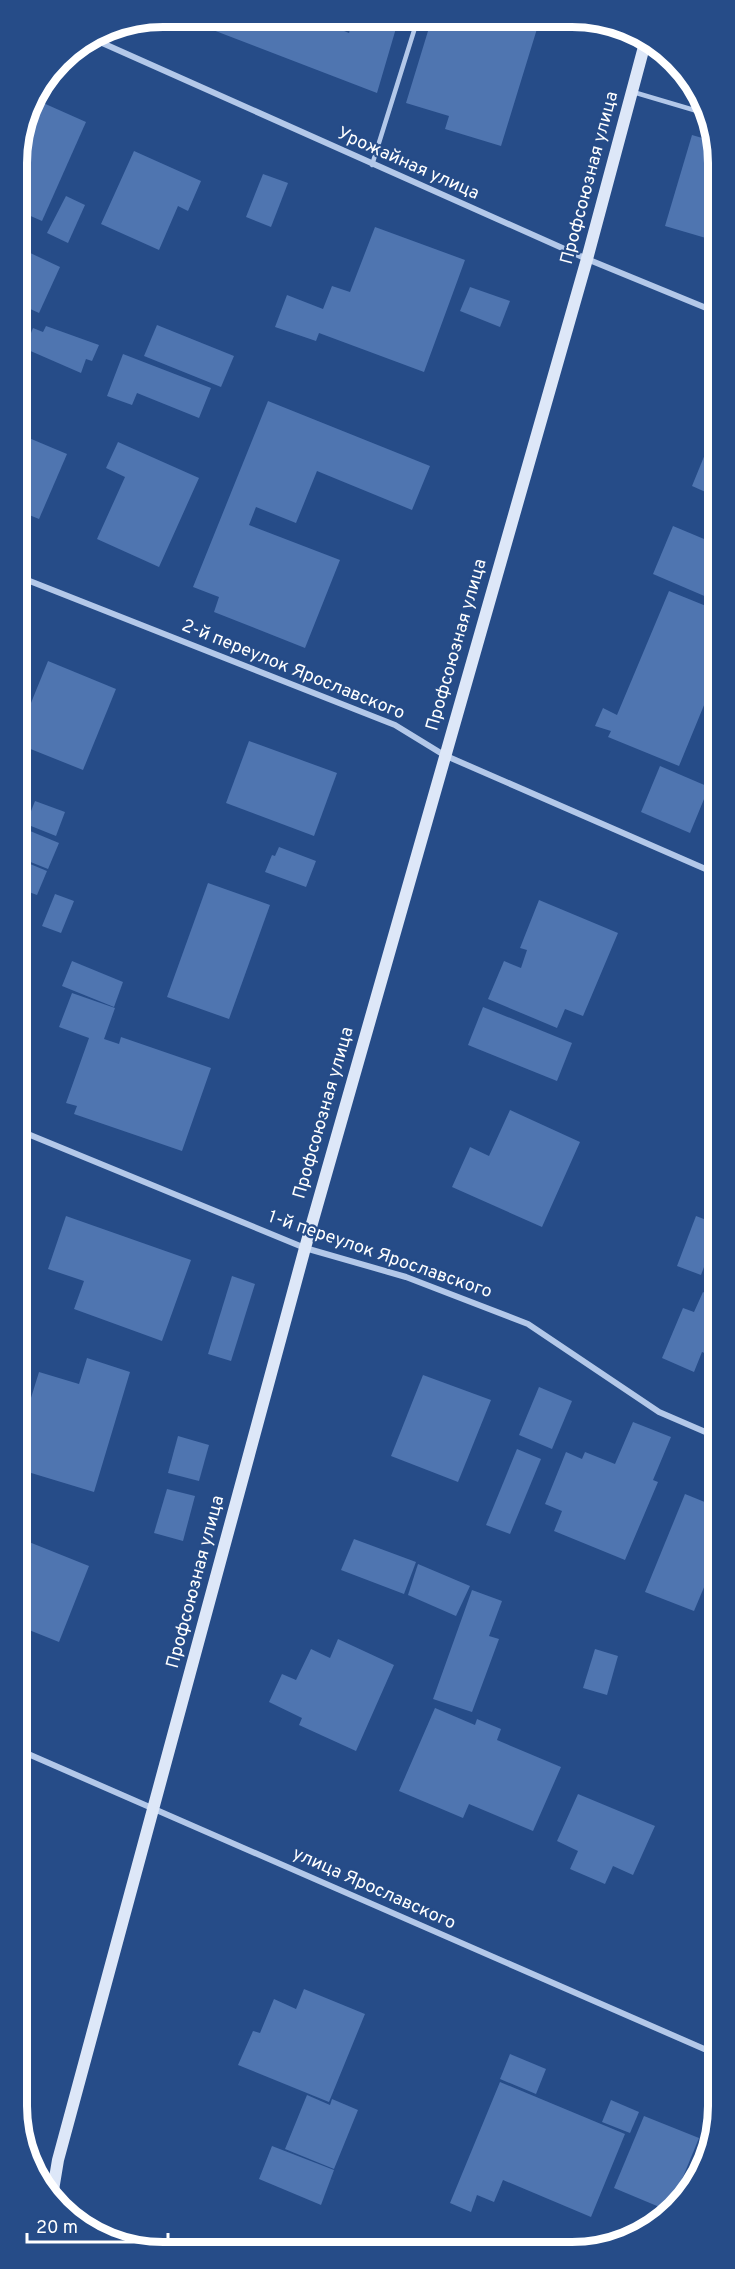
<svg xmlns="http://www.w3.org/2000/svg" width="735" height="2269" viewBox="0 0 735 2269" font-family="Overpass,sans-serif">
<style>
.building{fill:#4f75b0}
.lines{fill:none;stroke-linecap:round;stroke-linejoin:round}
.lane{stroke:#b3c8e9;stroke-width:4.5}
.street{stroke:#b3c8e9;stroke-width:6}
.secondary{stroke:#dde7f8;stroke-width:12}
.labels{text-anchor:middle;dominant-baseline:central;stroke-width:4.5;stroke-linejoin:round;paint-order:stroke}
.street-label{font-size:18px;fill:#fff;stroke:#264c88}
.rim{fill:none;stroke:#fff;stroke-width:8}
</style>
<rect width="100%" height="100%" fill="#264c88"/>
<g class="building">
<polygon points="179,17 310,17 349,33 353,18 399,18 377,93"/>
<polygon points="432,18 540,19 501,146 445,129 449,116 406,103"/>
<polygon points="32,98 86,122 42,221 17,210 17,153"/>
<polygon points="692,135 716,142 716,241 665,226"/>
<polygon points="134,151 201,181 188,211 178,206 159,250 101,224"/>
<polygon points="263,174 288,183 271,227 246,217"/>
<polygon points="66,196 85,205 68,243 47,233"/>
<polygon points="375,227 465,260 424,372 319,333 316,341 275,327 287,295 323,309 332,286 350,292"/>
<polygon points="26,251 60,267 39,313 17,303 17,271"/>
<polygon points="470,287 510,301 500,327 460,311"/>
<polygon points="157,325 234,356 221,387 144,356"/>
<polygon points="46,326 99,345 92,361 86,359 81,373 19,346 26,331 31,333 33,328 43,332"/>
<polygon points="123,354 211,388 199,418 137,393 132,405 107,396"/>
<polygon points="268,401 430,466 412,510 317,471 296,523 256,507 249,525 340,560 305,648 214,612 219,597 193,587"/>
<polygon points="17,433 67,454 39,519 17,510"/>
<polygon points="118,442 199,478 159,567 97,539 125,477 106,468"/>
<polygon points="710,442 716,444 716,493 710,494 692,486"/>
<polygon points="673,526 716,544 716,601 653,574"/>
<polygon points="669,591 716,610 716,676 679,766 608,737 611,731 595,726 603,708 617,715"/>
<polygon points="48,661 116,689 83,770 18,744 18,735"/>
<polygon points="249,741 337,773 314,836 226,803"/>
<polygon points="660,766 709,787 690,833 641,812"/>
<polygon points="35,801 65,812 56,836 26,824"/>
<polygon points="18,826 59,843 48,869 18,857"/>
<polygon points="279,847 316,861 306,887 265,872 272,855 275,856"/>
<polygon points="18,859 47,871 37,895 18,888"/>
<polygon points="208,883 270,905 229,1019 167,997"/>
<polygon points="55,894 74,901 61,933 42,926"/>
<polygon points="539,900 618,933 583,1016 565,1009 557,1028 488,999 504,961 521,968 527,950 520,948"/>
<polygon points="72,961 123,982 114,1007 62,986"/>
<polygon points="72,993 115,1008 104,1039 119,1044 121,1037 211,1068 182,1151 74,1114 77,1106 66,1103 89,1038 59,1027"/>
<polygon points="18,1007 29,1012 18,1038"/>
<polygon points="483,1007 572,1043 557,1081 468,1045"/>
<polygon points="510,1110 580,1142 542,1227 452,1187 470,1147 489,1156"/>
<polygon points="717,1171 717,1207 704,1202"/>
<polygon points="66,1216 191,1260 162,1341 74,1309 84,1281 48,1269"/>
<polygon points="696,1216 717,1224 717,1232 701,1275 677,1266"/>
<polygon points="232,1276 255,1284 231,1361 208,1354"/>
<polygon points="714,1277 717,1279 717,1358 702,1352 694,1372 662,1358 683,1308 694,1312 703,1292 707,1294"/>
<polygon points="87,1358 130,1372 94,1492 18,1469 18,1440 39,1372 79,1384"/>
<polygon points="423,1375 491,1400 458,1482 391,1456"/>
<polygon points="539,1387 572,1401 552,1449 519,1435"/>
<polygon points="633,1422 671,1437 653,1480 658,1482 625,1560 554,1531 562,1511 545,1504 566,1452 582,1459 585,1452 615,1464"/>
<polygon points="178,1436 209,1445 199,1481 168,1473"/>
<polygon points="517,1449 541,1459 510,1534 486,1525"/>
<polygon points="167,1489 195,1496 183,1541 154,1533"/>
<polygon points="685,1494 717,1507 718,1554 694,1611 645,1592"/>
<polygon points="19,1538 89,1566 59,1642 19,1626"/>
<polygon points="354,1539 416,1562 404,1594 341,1570"/>
<polygon points="418,1564 470,1586 456,1616 408,1595"/>
<polygon points="472,1590 502,1601 489,1636 499,1639 472,1712 433,1699"/>
<polygon points="338,1639 394,1665 356,1751 299,1725 302,1718 269,1702 282,1674 296,1680 311,1649 330,1658"/>
<polygon points="595,1649 618,1656 607,1695 583,1688"/>
<polygon points="435,1708 475,1725 477,1719 501,1729 497,1740 561,1767 533,1831 469,1804 463,1818 399,1791"/>
<polygon points="578,1794 655,1826 633,1875 613,1866 605,1884 570,1869 578,1851 557,1841"/>
<polygon points="718,1883 718,1910 708,1905"/>
<polygon points="304,1989 365,2014 329,2102 238,2065 253,2031 260,2033 274,1999 296,2009"/>
<polygon points="510,2054 546,2069 536,2094 500,2079"/>
<polygon points="500,2082 625,2134 591,2217 503,2180 494,2202 477,2195 471,2212 450,2203"/>
<polygon points="307,2095 330,2105 332,2099 358,2110 334,2169 285,2149"/>
<polygon points="611,2100 639,2112 630,2133 602,2122"/>
<polygon points="644,2116 699,2138 669,2211 614,2188"/>
<polygon points="272,2146 334,2170 321,2205 259,2179"/>
<polygon points="227,2240 252,2249 252,2250 223,2250"/>
</g>
<g class="lines">
<g class="lane">
<polyline points="633,92 704,113"/>
<polyline points="372,165 418,18"/>
</g>
<g class="street">
<polyline points="91,38 587,259 716,312"/>
<polyline points="17,576 395,725 444,755 717,874"/>
<polyline points="18,1130 305,1248 406,1277 528,1324 659,1412 717,1437"/>
<polyline points="19,1750 718,2055"/>
</g>
<polyline class="secondary" points="52,2196 58,2160 305,1248 587,259 645,43"/>
</g>
<g class="labels">
<g class="street-label">
<text transform="translate(408 164) rotate(24)">Урожайная улица</text>
<text transform="translate(590 178) rotate(-75)">Профсоюзная улица</text>
<text transform="translate(457 645) rotate(-74)">Профсоюзная улица</text>
<text transform="translate(293 670) rotate(22)">2-й переулок Ярославского</text>
<text transform="translate(324 1113) rotate(-74)">Профсоюзная улица</text>
<text transform="translate(380 1255) rotate(19)">1-й переулок Ярославского</text>
<text transform="translate(196 1582) rotate(-75)">Профсоюзная улица</text>
<text transform="translate(374 1889) rotate(24)">улица Ярославского</text>
</g>
</g>
<path d="M0 0H735V2269H0ZM163 27H572A136 136 0 0 1 708 163V2106A136 136 0 0 1 572 2242H163A136 136 0 0 1 27 2106V163A136 136 0 0 1 163 27Z" fill="#264c88" fill-rule="evenodd"/>
<path class="rim" d="M163 27H572A136 136 0 0 1 708 163V2106A136 136 0 0 1 572 2242H163A136 136 0 0 1 27 2106V163A136 136 0 0 1 163 27Z"/>
<path d="M27 2233v9h141v-9" fill="none" stroke="#ffffff" stroke-width="3"/>
<text x="36" y="2233" font-size="18" fill="#ffffff" stroke="#264c88" stroke-width="4.5" paint-order="stroke">20 m</text>
</svg>
